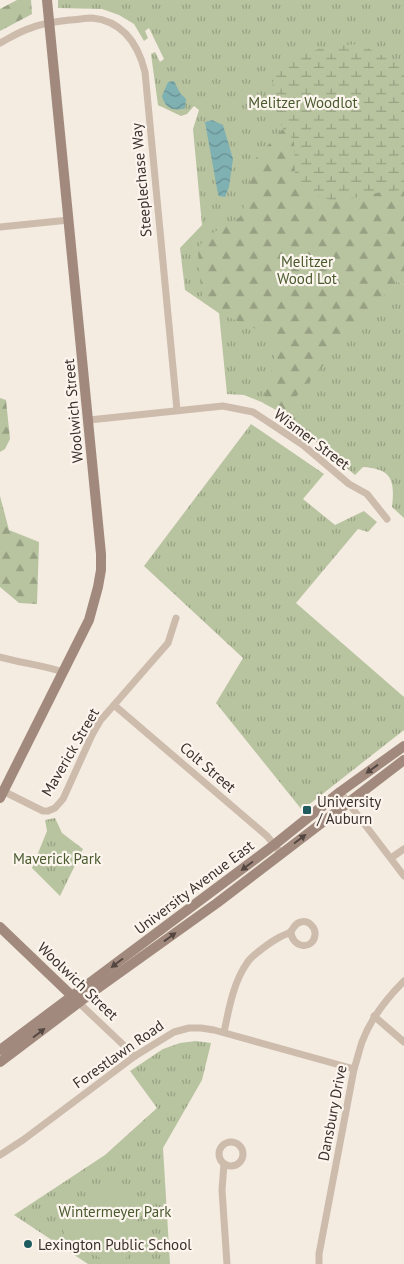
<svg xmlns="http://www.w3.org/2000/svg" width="404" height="1264" viewBox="0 0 404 1264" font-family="'PT Sans',sans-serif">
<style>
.grass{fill:url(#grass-tufts)}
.forest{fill:url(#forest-firs)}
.wetland{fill:url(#wetland-marsh)}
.pitch{fill:#b8c4a0}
.water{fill:url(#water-waves)}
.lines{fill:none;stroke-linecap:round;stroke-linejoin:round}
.street{stroke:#cdbbac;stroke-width:7}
.secondary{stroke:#a18a7d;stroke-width:10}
.oneway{fill:#544640}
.poi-dot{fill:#1f5a5e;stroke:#fbf5ee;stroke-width:2}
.labels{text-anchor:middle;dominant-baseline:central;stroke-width:4.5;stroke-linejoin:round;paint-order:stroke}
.park-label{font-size:15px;fill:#4a5a2e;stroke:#fbf5ee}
.street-label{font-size:15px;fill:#3b302b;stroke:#fbf5ee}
.poi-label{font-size:15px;fill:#3b302b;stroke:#fbf5ee;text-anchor:start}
</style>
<defs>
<pattern id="grass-tufts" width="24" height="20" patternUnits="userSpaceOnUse" patternTransform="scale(1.25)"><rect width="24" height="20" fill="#b8c4a0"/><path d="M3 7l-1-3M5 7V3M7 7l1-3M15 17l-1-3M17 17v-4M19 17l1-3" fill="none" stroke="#97a083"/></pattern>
<pattern id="forest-firs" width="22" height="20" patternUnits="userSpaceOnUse" patternTransform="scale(1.25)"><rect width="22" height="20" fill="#b8c4a0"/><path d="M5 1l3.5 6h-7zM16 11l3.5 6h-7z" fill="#97a083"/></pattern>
<pattern id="wetland-marsh" width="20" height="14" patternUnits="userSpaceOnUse" patternTransform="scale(1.25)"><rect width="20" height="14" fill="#b8c4a0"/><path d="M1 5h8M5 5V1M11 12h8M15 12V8" fill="none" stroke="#97a083"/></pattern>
<pattern id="water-waves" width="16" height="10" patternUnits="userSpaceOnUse" patternTransform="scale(1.25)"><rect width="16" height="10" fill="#7fb0b2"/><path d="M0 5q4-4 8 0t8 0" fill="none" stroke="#699091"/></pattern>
</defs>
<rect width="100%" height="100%" fill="#f4ebe1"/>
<g class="grass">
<path d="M58 0H404V273L397 281 404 285V518L392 507C395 480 392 469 363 467L355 475 282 413 264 403 244 395 227 394 219 313 185 290 180 248 202 225 193 129 199 110 194 106 187 114 181 116 158 105 151 54 155 52 160 62 164 59 149 28 145 31 148 38 144 41 134 24 119 15 102 9 58 8Z"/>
<polygon points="251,424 324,474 303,499 335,525 364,511 377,522 368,532 358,529 296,603 404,697 404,730 302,810 216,703 243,658 144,566"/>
<polygon points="55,818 62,833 83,849 60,896 32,868 47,831 45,820"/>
<polygon points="196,1041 211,1043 202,1080 163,1148 170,1264 88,1264 14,1215 105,1155 157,1108 130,1071 163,1049 180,1043"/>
</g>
<g class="forest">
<polygon points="17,0 31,0 32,14 0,31 0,9"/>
<polygon points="283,129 294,140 295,177 381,192 404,190 404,285 397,281 282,413 263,403 279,339 219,313 203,302 199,272 198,248 206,237 240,217 243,210 256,158"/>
<polygon points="0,398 6,400 10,439 5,449 0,452"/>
<polygon points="0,496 9,530 39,542 37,604 19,603 0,587"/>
</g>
<polygon class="wetland" points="359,44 404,66 404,190 381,192 336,202 302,190 295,177 294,140 283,129 271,97 273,81 279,69 295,58 324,47"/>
<polygon class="pitch" points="106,1178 120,1190 130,1205 137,1228 132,1247 123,1264 111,1264 65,1238 62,1226"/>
<g class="water">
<path d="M174 81 180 93 186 99 185 108C173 112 165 108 162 96L168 82Z"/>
<polygon points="212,120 223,125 233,159 229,187 225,197 219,196 218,194 205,122"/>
</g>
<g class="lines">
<g class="street">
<path d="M0 43C10 38 20 31 31 28 43 23 56 22 69 20 76 20 85 18 92 18 123 21 138 44 145 72L177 410"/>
<polyline points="0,227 69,220"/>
<polyline points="89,420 223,406 253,412 303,445 349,484 367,494 387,519"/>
<path d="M0 657C21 663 43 665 63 672"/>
<polyline points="114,705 267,836 281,853"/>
<polyline points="3,791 43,811 48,811 55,808 63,799 92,735 100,721 168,643 176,618"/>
<polyline points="340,792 404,876"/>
<polyline points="391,858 404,849"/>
<polyline points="77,1001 135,1056"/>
<polyline points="374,1016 404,1042"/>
<path d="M224 1032C229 1009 233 983 247 963 251 956 272 941 280 937 283 935 288 934 290 932 294 929 294 923 301 922 308 920 316 927 315 935 313 951 291 948 291 931"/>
<circle cx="231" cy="1154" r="12"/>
<polyline points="0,1155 23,1140 135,1056 174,1032 189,1028 201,1028 214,1030 354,1069"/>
<polyline points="224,1164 222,1190 227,1264"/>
<path d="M319 1264V1254L354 1069C357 1060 359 1051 362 1042 371 1018 386 999 404 981"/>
</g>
<g class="secondary">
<polyline points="0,798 89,620 98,587 101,570 101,554 47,0"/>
<polyline points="0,927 72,996"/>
<polyline points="0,1050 274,845 340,792 404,746"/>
<polyline points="0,1062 94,991 217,903 404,760"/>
</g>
</g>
<defs><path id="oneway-solid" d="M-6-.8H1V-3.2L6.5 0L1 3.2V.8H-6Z" transform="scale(1.25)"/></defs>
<g class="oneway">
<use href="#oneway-solid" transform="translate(372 769) rotate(144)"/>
<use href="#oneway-solid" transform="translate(300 839) rotate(-37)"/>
<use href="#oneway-solid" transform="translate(247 866) rotate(143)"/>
<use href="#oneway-solid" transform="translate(170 937) rotate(-36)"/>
<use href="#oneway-solid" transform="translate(117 963) rotate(143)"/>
<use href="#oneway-solid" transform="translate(39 1033) rotate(-37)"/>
</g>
<g class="poi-dot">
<rect x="302" y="805" width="10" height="10" rx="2.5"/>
<circle cx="28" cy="1244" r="5"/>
</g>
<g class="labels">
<g class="park-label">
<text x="303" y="102">Melitzer Woodlot</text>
<text x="307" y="261">Melitzer<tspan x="307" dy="17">Wood Lot</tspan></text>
<text x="57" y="858">Maverick Park</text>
<text x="115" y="1211">Wintermeyer Park</text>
</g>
<g class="street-label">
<text transform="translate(141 180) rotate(-95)">Steeplechase Way</text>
<text transform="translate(73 411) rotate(-95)">Woolwich Street</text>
<text transform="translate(312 439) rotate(37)">Wismer Street</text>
<text transform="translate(70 752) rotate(-60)">Maverick Street</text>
<text transform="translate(208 767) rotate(41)">Colt Street</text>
<text transform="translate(194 887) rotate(-37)">University Avenue East</text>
<text transform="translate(78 981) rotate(44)">Woolwich Street</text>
<text transform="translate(118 1054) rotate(-35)">Forestlawn Road</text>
<text transform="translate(332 1113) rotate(-79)">Dansbury Drive</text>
</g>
<g class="poi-label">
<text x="317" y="801">University<tspan x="317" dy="17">/ Auburn</tspan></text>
<text x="38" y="1244">Lexington Public School</text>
</g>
</g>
</svg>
